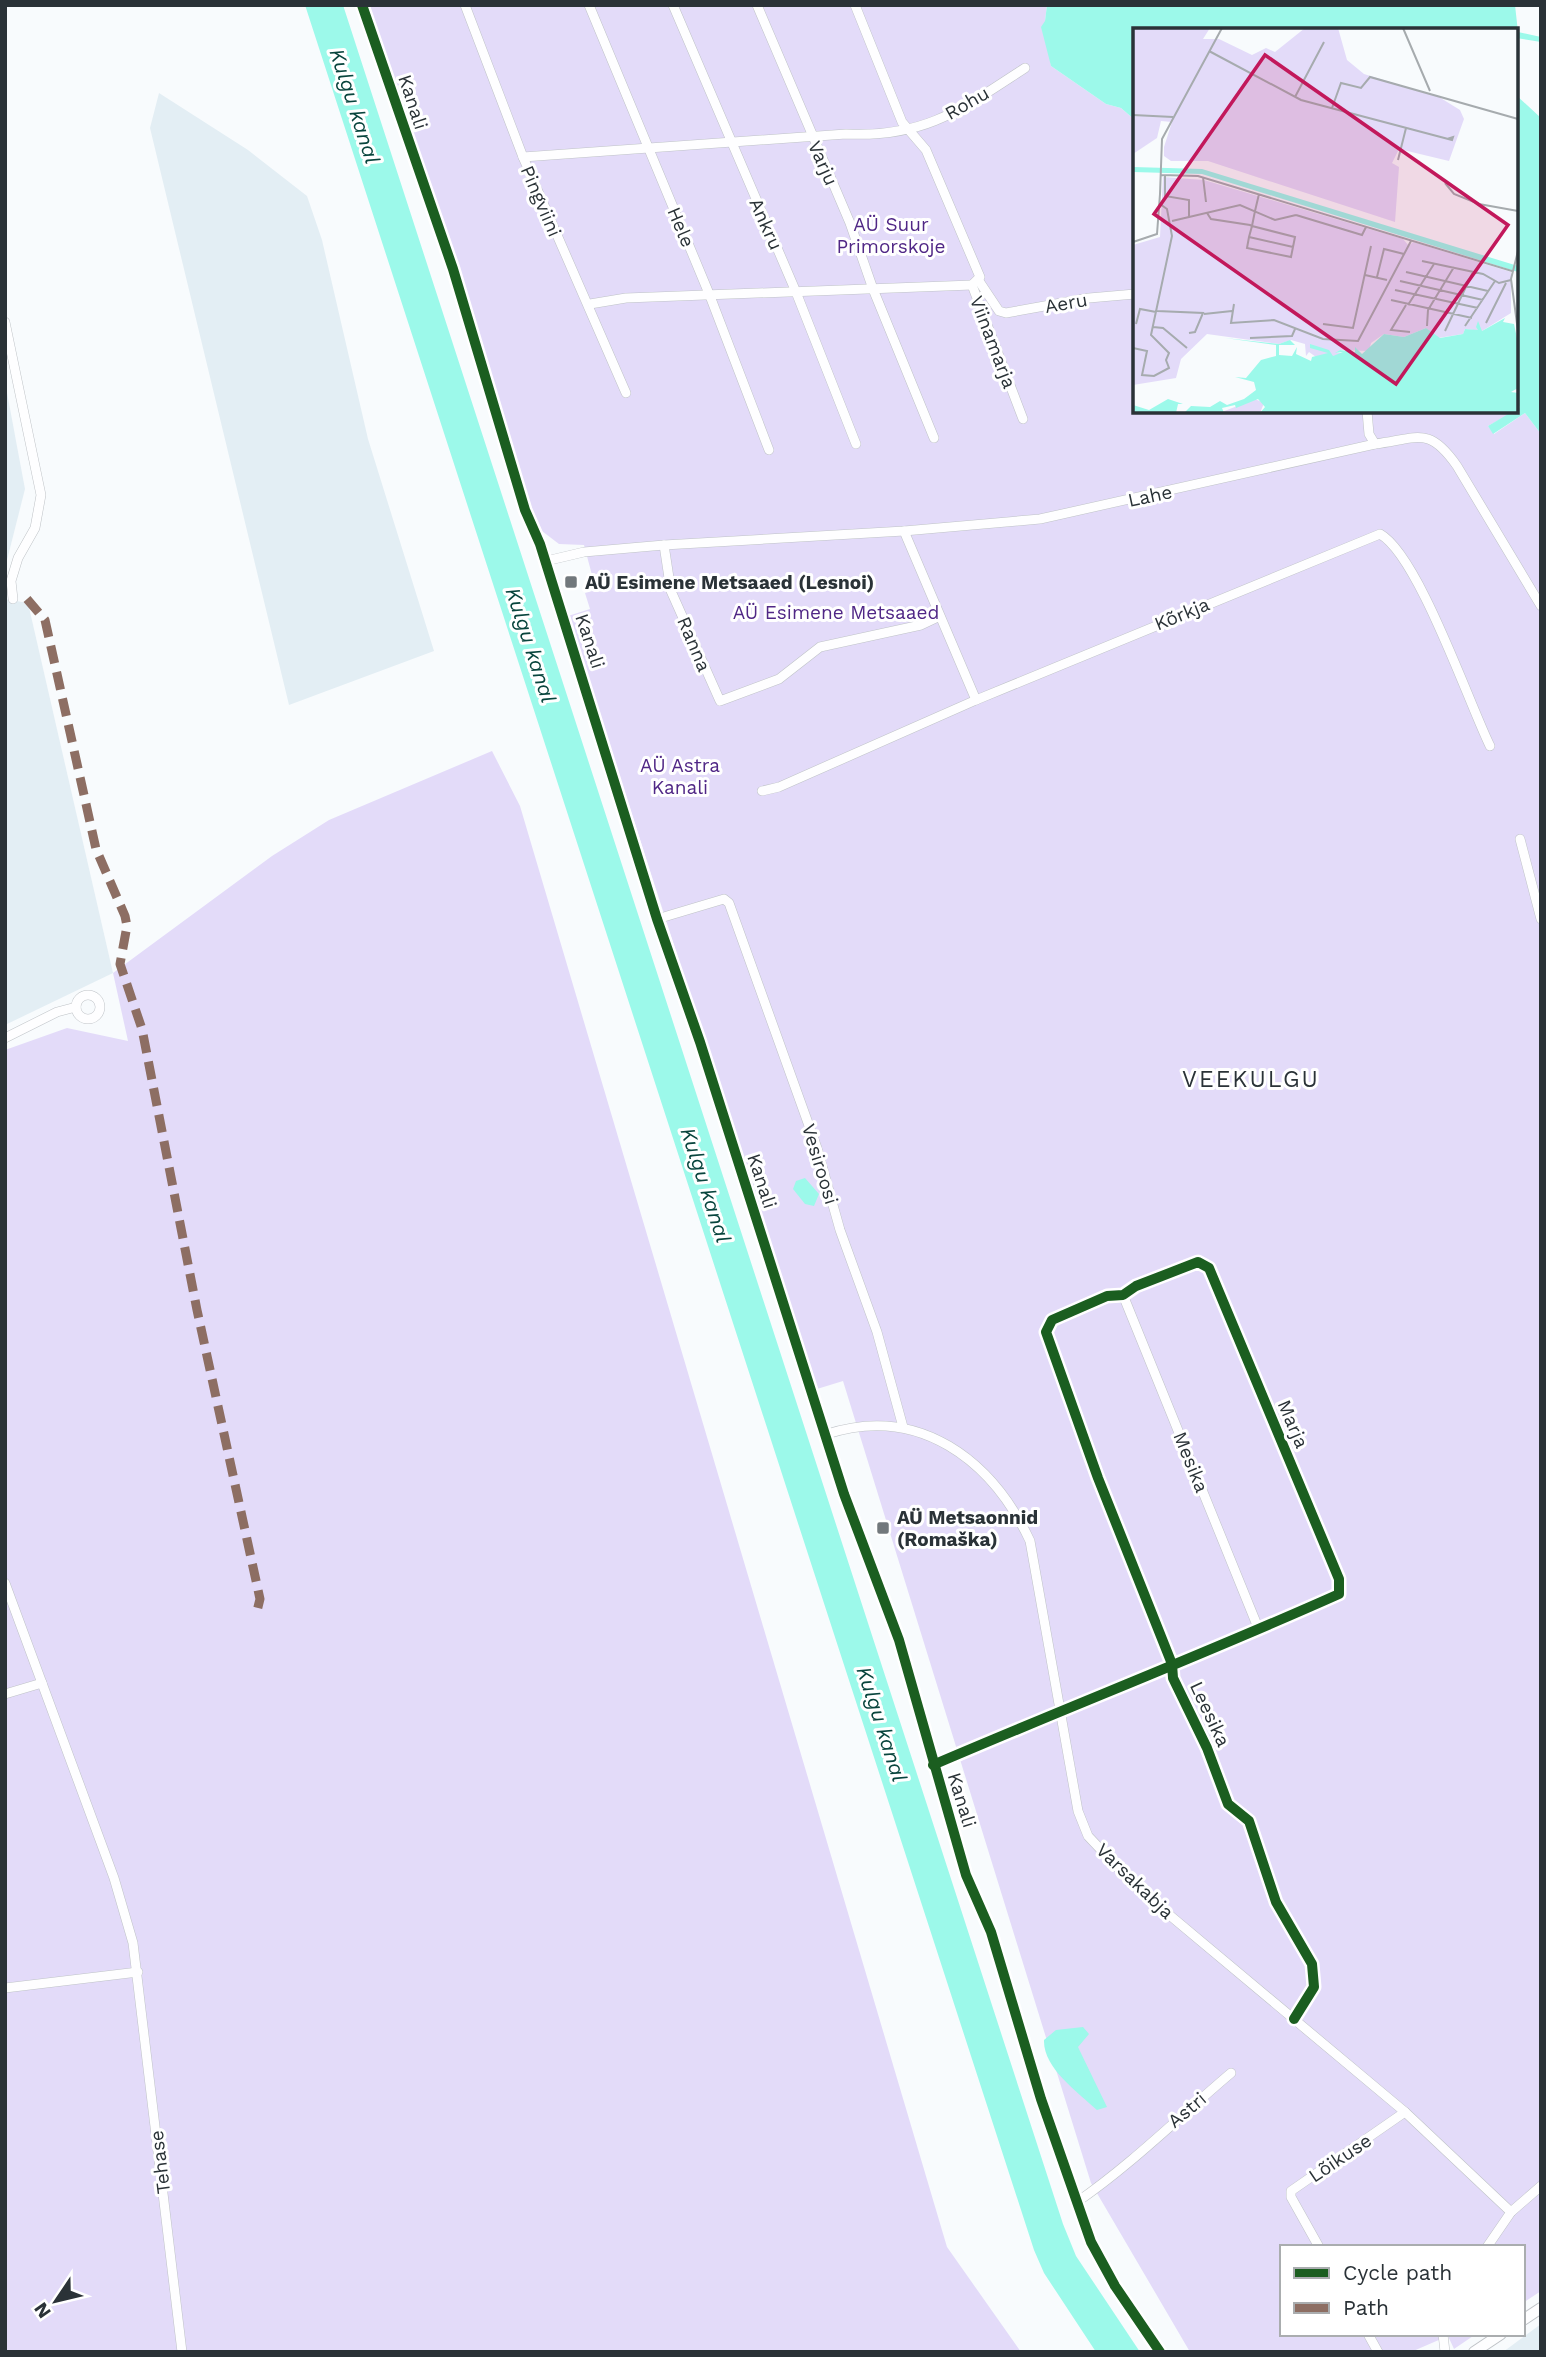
<svg xmlns="http://www.w3.org/2000/svg" width="1546" height="2357" viewBox="0 0 1546 2357" font-family="'Work Sans',sans-serif">
<style>
.built{fill:#e3eef4}
.green{fill:#e3dbf9}
.water{fill:#9cf9ea}
.lines{fill:none;stroke-linecap:round;stroke-linejoin:round}
.minor-casing{stroke:#bfc3c7;stroke-width:10}
.tertiary-casing{stroke:#bfc3c7;stroke-width:12}
.minor{stroke:#fefeff;stroke-width:9}
.tertiary{stroke:#fefeff;stroke-width:10}
.quiet{stroke:#8d6e63;stroke-width:9;stroke-dasharray:18 9;stroke-linecap:butt}
.cycleway-casing{stroke:#fff;stroke-width:15}
.cycleway{stroke:#1b5e20;stroke-width:10}
.poi-dot{fill:#72787c;stroke:#fff;stroke-width:2.5}
.labels{text-anchor:middle;dominant-baseline:central;stroke-width:6;stroke-linejoin:round;paint-order:stroke}
.street-label{font-size:19px;fill:#2a3237;stroke:#fff}
.park-label{font-size:19px;fill:#502786;stroke:#fff}
.poi-label{font-size:19px;font-weight:bold;fill:#2a3237;stroke:#fff;text-anchor:start}
.water-label{font-size:21px;font-style:italic;fill:#08453d;stroke:#fff}
.quarter-label{font-size:23px;letter-spacing:2px;fill:#2a3237;stroke:#fff}
.inset-road{fill:none;stroke:#a6abae;stroke-width:2}
.view{fill:#c2185b;fill-opacity:0.15;stroke:#c2185b;stroke-width:3.5}
.inset-edge{fill:none;stroke:#2a3237;stroke-width:3.5}
</style>
<rect width="100%" height="100%" fill="#f8fbfd"/>
<g class="built">
<polygon points="159,93 248,150 307,196 322,240 368,439 434,651 289,705 150,128"/>
<polygon points="5,382 25,489 5,568"/>
<polygon points="5,599 28,603 113,973 5,1025"/>
<polygon points="1541,2324 1541,2352 1503,2352"/>
</g>
<g class="green">
<polygon points="365,5 1047,5 1045,21 1051,66 1106,104 1121,108 1135,120 1135,411 1515,411 1488,426 1494,434 1525,413 1541,434 1541,2291 1523,2303 1523,2247 1282,2247 1282,2334 1476,2334 1454,2349 1448,2336 1411,2352 1190,2352 1091,2183 843,1381 817,1389 568,616 590,609 585,593 596,590 584,545 559,544 538,528 466,296"/>
<polygon points="492,751 520,806 947,2247 1021,2352 5,2352 5,1050 67,1028 128,1041 113,973 272,856 329,820"/>
</g>
<g class="water">
<polygon points="305,5 343,5 1063,2224 1076,2256 1140,2352 1096,2352 1044,2273 1034,2250"/>
<polygon points="1047,5 1515,5 1518,32 1541,37 1541,42 1516,38 1516,30 1135,30 1135,120 1121,108 1106,104 1051,66 1041,27 1045,21"/>
<polygon points="1516,95 1541,118 1541,434 1525,413 1493,434 1488,426 1520,407 1516,404"/>
<polygon points="805,1178 819,1194 814,1206 805,1204 793,1189 796,1181"/>
<path d="M1083 2027 1089 2034 1078 2047 1107 2107 1097 2110C1078 2092 1043 2068 1044 2040L1056 2030Z"/>
</g>
<g class="lines">
<defs>
<g id="minor">
<polyline points="362,5 453,269 525,510 540,544 657,919 700,1042 844,1494 899,1640 966,1875 991,1932 1041,2099 1091,2242 1115,2286 1160,2352"/>
<polyline points="465,5 523,157 626,393"/>
<polyline points="589,5 710,296 769,450"/>
<polyline points="673,5 796,292 856,444"/>
<polyline points="757,5 850,223 873,289 934,438"/>
<polyline points="855,5 902,122 926,150 980,277 972,285 1023,419"/>
<path d="M523 157 846 134C925 138 962 109 1025 68"/>
<polyline points="979,281 999,311 1006,313 1089,298 1135,294"/>
<polyline points="590,304 626,298 972,285"/>
<polyline points="5,322 41,495 35,528 18,558 11,581 13,599"/>
<polyline points="1367,411 1369,434 1375,444"/>
<polyline points="904,531 976,700"/>
<polyline points="664,545 671,591 720,701 779,679 820,647 921,625 938,617"/>
<path d="M546 561 584 552 664 545 904 531 1040 519 1375 444C1419 438 1429 426 1457 466L1541 606"/>
<path d="M762 791 779 787 976 700 1380 534C1418 555 1468 701 1490 746"/>
<polyline points="1520,839 1541,919"/>
<polyline points="657,919 724,899 729,903 817,1148 840,1230 877,1332 903,1427"/>
<circle cx="88" cy="1007" r="12"/>
<polyline points="5,1038 57,1012 76,1007"/>
<polyline points="1123,1295 1259,1630"/>
<path d="M827 1434C919 1404 992 1460 1030 1541L1078 1811 1088 1836 1136 1887 1405 2112 1511 2212"/>
<polyline points="5,1583 114,1878 133,1943 182,2352"/>
<polyline points="5,1694 42,1683"/>
<path d="M933 1765C1068 1707 1205 1654 1339 1594V1579L1209 1268 1198 1262 1136 1286 1123 1295 1107 1296 1052 1320 1046 1332 1098 1478 1172 1664 1173 1678 1207 1748 1228 1804 1249 1821 1276 1902 1312 1964 1314 1987 1294 2019"/>
<polyline points="5,1988 138,1972"/>
<path d="M1077 2202C1132 2164 1180 2116 1231 2073"/>
<polyline points="1319,2247 1291,2197 1291,2191 1405,2112"/>
<polyline points="1487,2247 1511,2212 1541,2186"/>
<polyline points="1368,2334 1378,2352"/>
<polyline points="1443,2334 1445,2352"/>
</g>
<g id="tertiary">
<polyline points="1523,2320 1541,2308"/>
<polyline points="1474,2352 1501,2334"/>
</g>
</defs>
<use href="#minor" class="minor-casing"/>
<use href="#tertiary" class="tertiary-casing"/>
<use href="#minor" class="minor"/>
<use href="#tertiary" class="tertiary"/>
<polyline class="quiet" points="27,599 45,620 96,849 125,916 127,926 120,964 142,1029 197,1310 260,1599 257,1611"/>
<defs>
<g id="cycleway">
<polyline points="362,5 453,269 525,510 540,544 657,919 700,1042 844,1494 899,1640 966,1875 991,1932 1041,2099 1091,2242 1115,2286 1160,2352"/>
<path d="M933 1765C1068 1707 1205 1654 1339 1594V1579L1209 1268 1198 1262 1136 1286 1123 1295 1107 1296 1052 1320 1046 1332 1098 1478 1172 1664 1173 1678 1207 1748 1228 1804 1249 1821 1276 1902 1312 1964 1314 1987 1294 2019"/>
</g>
</defs>
<use href="#cycleway" class="cycleway-casing"/>
<use href="#cycleway" class="cycleway"/>
</g>
<g class="poi-dot">
<rect x="564" y="575" width="14" height="14" rx="3.5"/>
<rect x="876" y="1521" width="14" height="14" rx="3.5"/>
</g>
<g class="labels">
<g class="street-label">
<text transform="translate(413 102) rotate(72)">Kanali</text>
<text transform="translate(967 103) rotate(-30)">Rohu</text>
<text transform="translate(823 163) rotate(66)">Varju</text>
<text transform="translate(541 201) rotate(67)">Pingviini</text>
<text transform="translate(766 224) rotate(66)">Ankru</text>
<text transform="translate(681 227) rotate(67)">Hele</text>
<text transform="translate(1066 303) rotate(-10)">Aeru</text>
<text transform="translate(993 342) rotate(69)">Viinamarja</text>
<text transform="translate(1150 496) rotate(-12)">Lahe</text>
<text transform="translate(1182 614) rotate(-22)">Kõrkja</text>
<text transform="translate(590 641) rotate(72)">Kanali</text>
<text transform="translate(694 644) rotate(67)">Ranna</text>
<text transform="translate(820 1164) rotate(73)">Vesiroosi</text>
<text transform="translate(762 1181) rotate(72)">Kanali</text>
<text transform="translate(1293 1424) rotate(67)">Marja</text>
<text transform="translate(1191 1462) rotate(68)">Mesika</text>
<text transform="translate(1210 1714) rotate(65)">Leesika</text>
<text transform="translate(962 1800) rotate(73)">Kanali</text>
<text transform="translate(1135 1881) rotate(44)">Varsakabja</text>
<text transform="translate(1187 2110) rotate(-40)">Astri</text>
<text transform="translate(1340 2158) rotate(-34)">Lõikuse</text>
<text transform="translate(160 2162) rotate(-97)">Tehase</text>
</g>
<g class="park-label">
<text x="891" y="224">AÜ Suur<tspan x="891" dy="22">Primorskoje</tspan></text>
<text x="836" y="612">AÜ Esimene Metsaaed</text>
<text x="680" y="765">AÜ Astra<tspan x="680" dy="22">Kanali</tspan></text>
</g>
<g class="poi-label">
<text x="585" y="582">AÜ Esimene Metsaaed (Lesnoi)</text>
<text x="897" y="1517">AÜ Metsaonnid<tspan x="897" dy="22">(Romaška)</tspan></text>
</g>
<g class="water-label">
<text transform="translate(355 106) rotate(72)">Kulgu kanal</text>
<text transform="translate(531 645) rotate(72)">Kulgu kanal</text>
<text transform="translate(706 1185) rotate(72)">Kulgu kanal</text>
<text transform="translate(882 1724) rotate(72)">Kulgu kanal</text>
</g>
<g class="quarter-label">
<text x="1251" y="1079">VEEKULGU</text>
</g>
</g>
<g transform="translate(1133 28)">
<rect width="385" height="385" fill="#f8fbfd"/>
<path d="M0 0H77L70 11H86L119 27 133 20 142 24 172 0H205L214 32 231 46 306 69 327 82 331 91 316 133 266 121 259 135 266 139 262 194 75 133H38L31 128V119L39 94 28 93 24 110 0 126ZM30 149 71 152 270 211 276 218 280 214 378 244V285L349 303 332 301 330 306 305 310 293 300 271 309 251 306 238 315 236 323 207 322 203 325H210L201 328 183 329 176 324 173 328 172 316 158 312 146 316 74 306 48 331 43 350 0 357V217L27 209ZM122 371 131 375 127 385 89 384Z" fill="#e3dbf9"/>
<path d="M0 139 69 141 385 238V244L69 146 0 144ZM372 290 370 294 381 296 385 315V360L378 364 385 365V385H127L132 379 125 371 103 380 102 377 89 380 91 385H51L58 378 77 379 87 373 94 377 111 371 123 362 121 354 102 349 113 350 128 332 143 328V317L92 310 146 316 157 312 162 317H146V327L159 328 164 319 163 326 178 333 179 329 195 325 177 320V316L196 322 200 328 210 324 202 325 207 322 222 324V319L229 326 251 306 271 309 293 300 307 310 330 306 332 301 345 302 343 299 345 293 349 303ZM35 371 50 376H45L43 385H0V377L16 382Z" fill="#9cf9ea"/>
<path class="inset-road" d="M270 0 297 63M76 23 168 72 198 80 319 112 320 109 314 111M162 69 191 14M199 80 208 55 228 60 237 49 385 91M0 87 40 89M265 132 273 100M28 147 65 148 379 243M32 147V168L56 172V189M70 149 73 174M312 155 321 166 346 176 385 183M27 166 29 111 89 0M74 185 78 191 117 197 119 198 162 209 158 229 114 220 116 209 119 198 122 183 126 166M163 187 229 207 233 199M39 193 107 177 142 192 163 187M116 209 160 219M0 214 24 206 27 166M385 223 378 251 385 303M289 233 350 246 366 255 378 252M273 244 355 263M232 247 254 252M244 249 251 221 271 226M267 253 350 272M262 262 345 280M258 272 339 290M101 276 98 295 141 292 190 311 225 313 278 213M273 277 258 302 277 304M275 277 301 236M24 283 70 285 62 304 56 305M71 286 99 283M353 295 373 255M3 296 7 281 23 284M190 296 220 300 238 218M294 298 295 282 321 239M332 298 362 253M20 299 30 300 54 320M312 303 340 244M117 310 159 308 162 301M0 320 14 323 9 347 21 348 36 340 33 332 36 325 18 307 39 208 34 181 27 176"/>
<path class="view" d="M132 27 375 197 263 356 21 186Z"/>
<rect width="385" height="385" class="inset-edge"/>
</g>
<rect width="1546" height="2357" fill="none" stroke="#2a3237" stroke-width="14"/>
<rect x="1280" y="2245" width="245" height="91" fill="#ffffff" stroke="#aaadaf" stroke-width="2"/>
<rect x="1294" y="2268" width="35" height="10" fill="#1b5e20" stroke="#aaadaf" stroke-width="2"/>
<text x="1343" y="2280" font-size="21" fill="#2a3237">Cycle path</text>
<rect x="1294" y="2303" width="35" height="10" fill="#8d6e63" stroke="#aaadaf" stroke-width="2"/>
<text x="1343" y="2315" font-size="21" fill="#2a3237">Path</text>
<g transform="translate(56 2301) rotate(235)" stroke="#ffffff" stroke-width="5" paint-order="stroke">
<path d="M0-5L12 26L0 18L-12 26Z" fill="#2a3237"/>
<text y="-10" font-size="19" font-weight="bold" text-anchor="middle" fill="#2a3237">N</text>
</g>
</svg>
